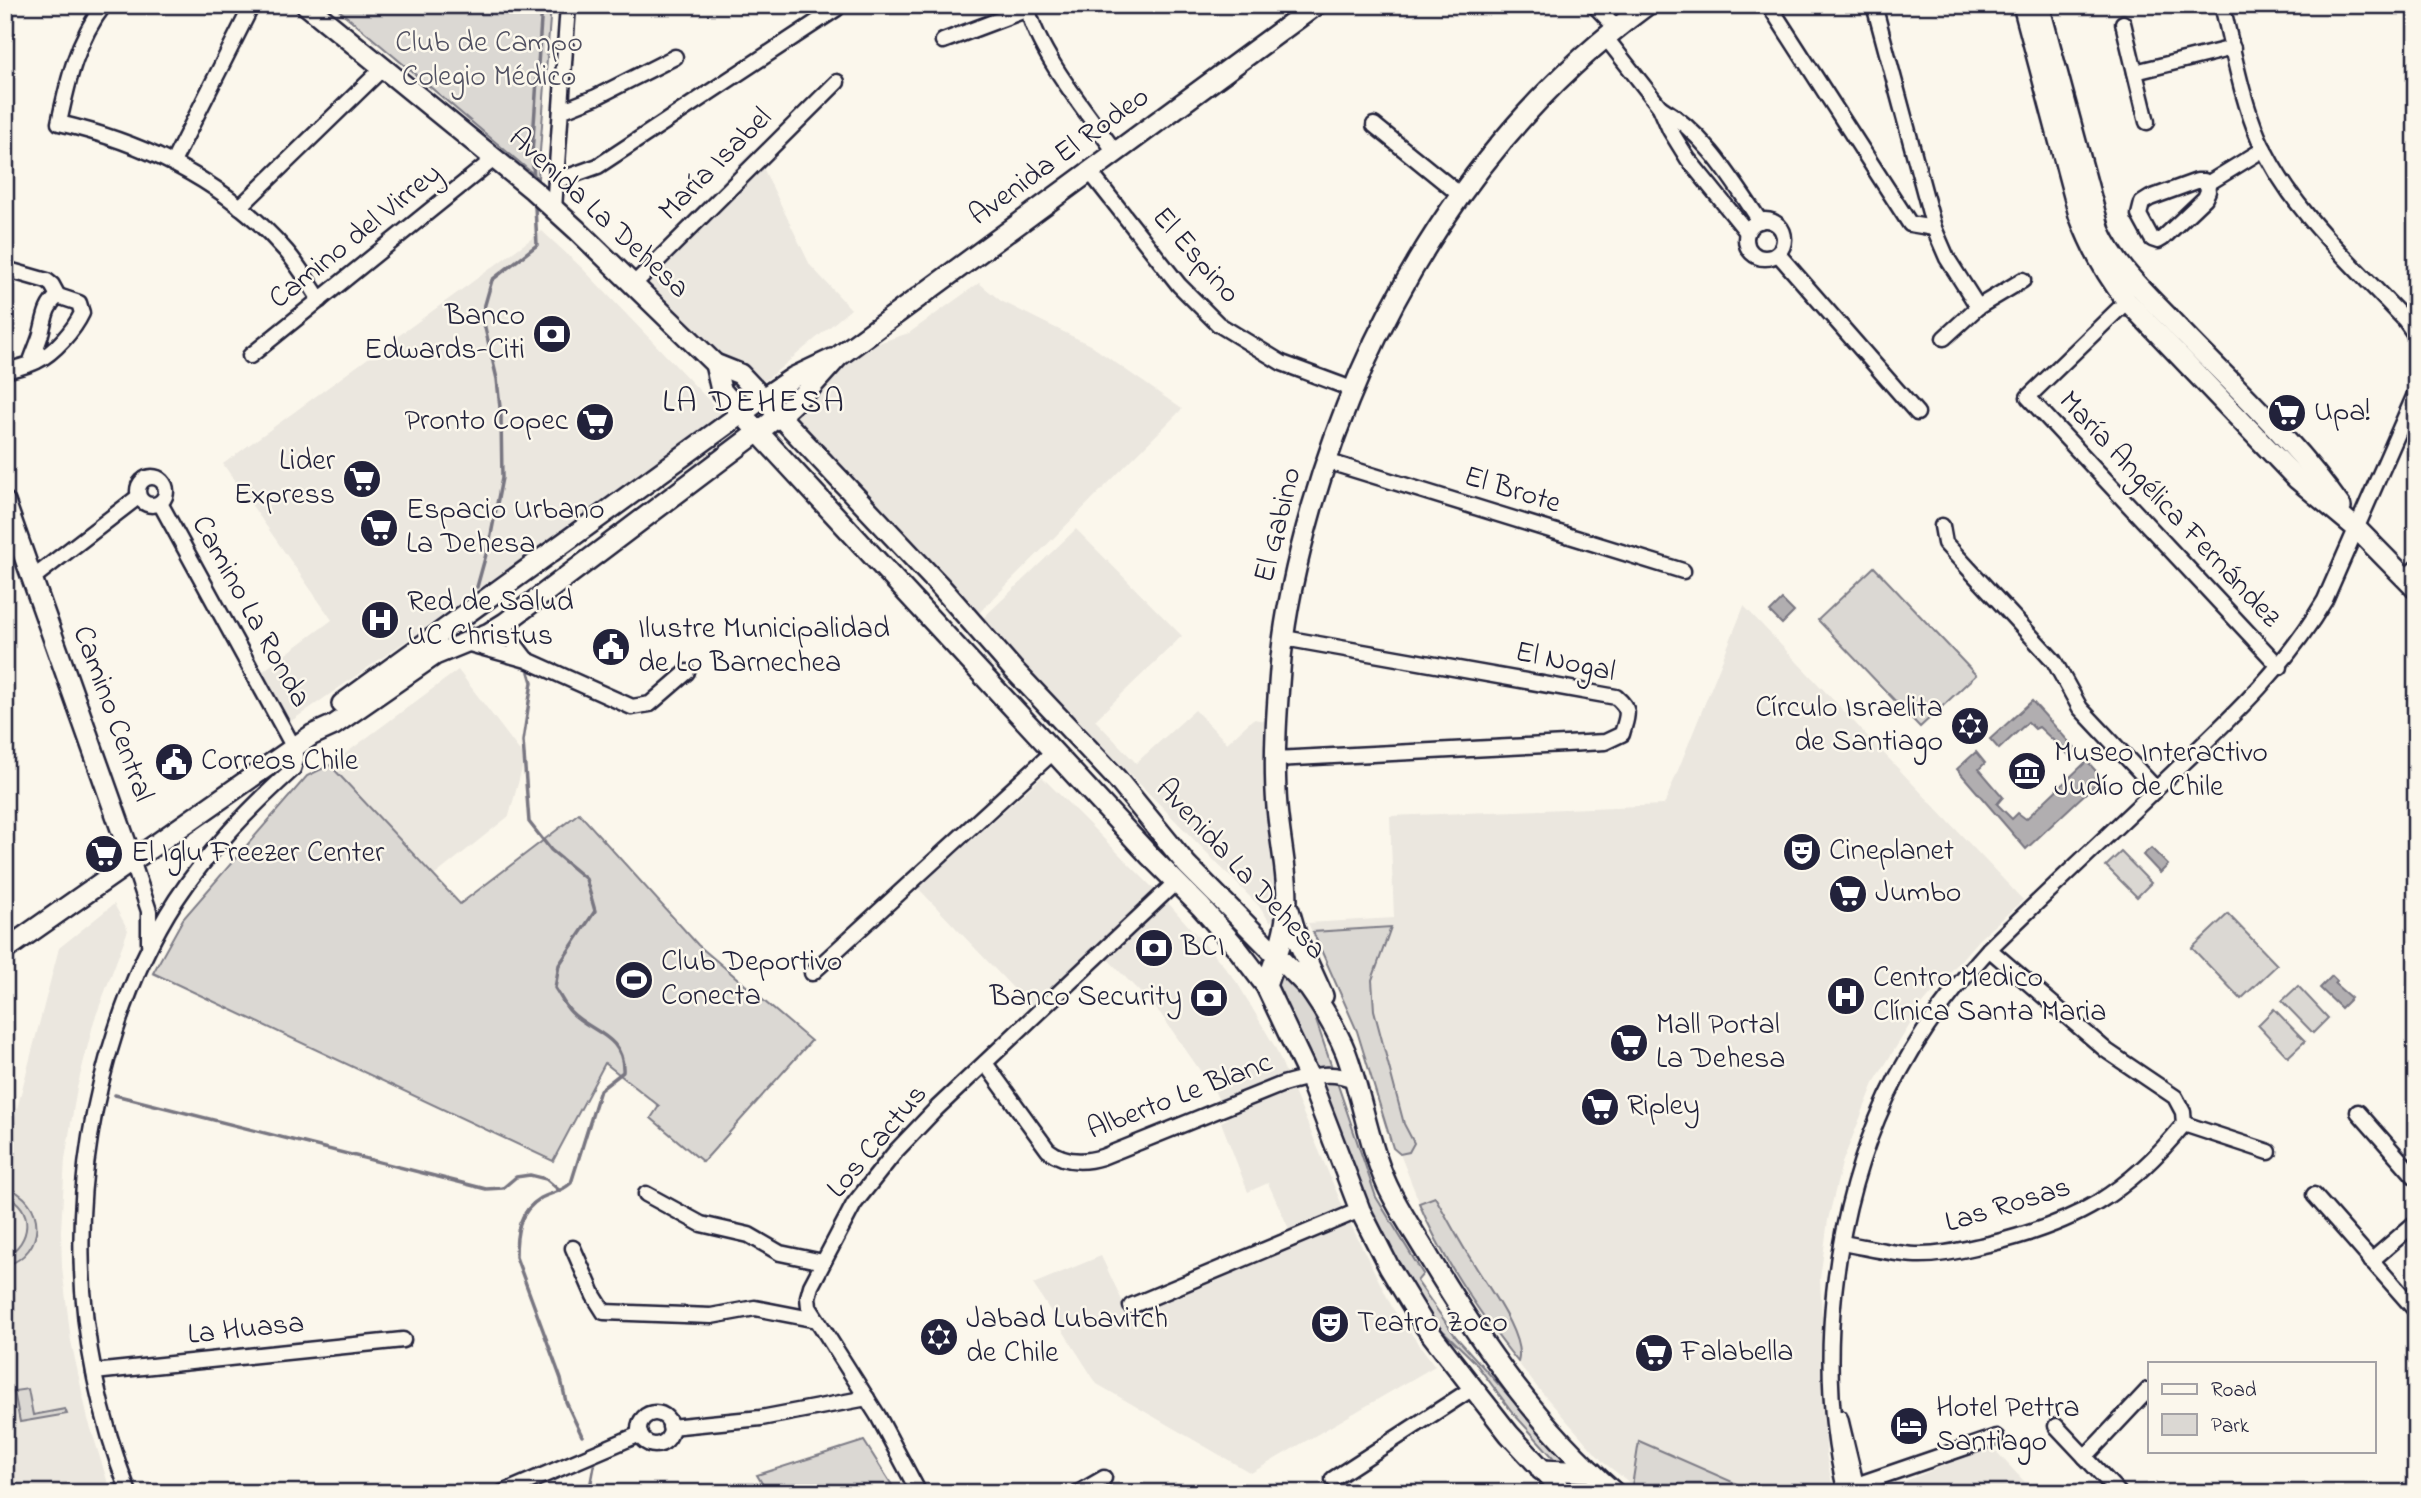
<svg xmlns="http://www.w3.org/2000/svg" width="2421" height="1498" viewBox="0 0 2421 1498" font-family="'Indie Flower',sans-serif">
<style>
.built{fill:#ebe7df}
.green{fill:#dbd8d3;stroke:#7e7d87;stroke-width:2}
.water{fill:#b1aeb0;stroke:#787681;stroke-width:2}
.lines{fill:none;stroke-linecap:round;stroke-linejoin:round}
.stream{stroke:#787681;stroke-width:3.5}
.minor-casing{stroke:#22223b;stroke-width:19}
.major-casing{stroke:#22223b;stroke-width:24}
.minor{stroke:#fbf7ec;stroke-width:14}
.major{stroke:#fbf7ec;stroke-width:19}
.labels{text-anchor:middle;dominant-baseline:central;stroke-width:5;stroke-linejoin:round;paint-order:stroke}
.park-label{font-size:30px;fill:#505061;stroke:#fbf7ec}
.street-label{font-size:30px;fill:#22223b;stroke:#fbf7ec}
.poi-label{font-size:30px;fill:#22223b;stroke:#fbf7ec;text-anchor:start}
.quarter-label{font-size:33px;letter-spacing:2px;fill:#22223b;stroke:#fbf7ec}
</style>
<rect width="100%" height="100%" fill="#fbf7ec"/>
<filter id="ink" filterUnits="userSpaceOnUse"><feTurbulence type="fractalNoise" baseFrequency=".0143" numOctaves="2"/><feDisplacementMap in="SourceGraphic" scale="14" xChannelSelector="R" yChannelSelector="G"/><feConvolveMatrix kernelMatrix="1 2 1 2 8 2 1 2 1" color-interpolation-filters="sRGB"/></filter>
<g filter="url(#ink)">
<g class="built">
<polygon points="754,149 810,265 851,309 759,386 731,375 633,272"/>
<polygon points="542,231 582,268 723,415 462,602 287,724 259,674 332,620 223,464"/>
<polygon points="979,283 1001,301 1090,345 1182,409 976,616 776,409 872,345 909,333"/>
<polygon points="1076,529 1182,636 1095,720 1136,763 1195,710 1227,743 1253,719 1267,721 1283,912 1270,922 1258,905 980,621"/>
<polygon points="1744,606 2023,900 1979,939 1922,1005 1875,1081 1842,1163 1828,1220 1820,1279 1825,1375 1826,1454 1834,1493 1643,1493 1603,1462 1537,1387 1495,1333 1456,1276 1427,1222 1400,1154 1393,1148 1357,1031 1308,923 1394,918 1390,816 1664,805"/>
<polygon points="458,670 525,758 509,816 434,876 330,765"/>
<polygon points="1042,777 1169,904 1224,966 1238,984 1275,1047 1348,1219 1393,1309 1435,1366 1251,1473 1097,1384 1033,1284 1101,1256 1128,1313 1295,1242 1268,1183 1248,1192 1221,1122 1227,1119 1215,1092 1160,1013 1096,947 1030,1006 918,888"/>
<polygon points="114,904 128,930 94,1021 77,1088 65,1159 61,1231 62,1267 71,1341 88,1419 111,1493 5,1493 5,1143 8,1143 59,948"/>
<polygon points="1992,1447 2035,1493 1874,1493"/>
</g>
<g class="green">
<polygon points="333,5 551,5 538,178"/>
<polygon points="1874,567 1976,675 1920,727 1818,620"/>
<polygon points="330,765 460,904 579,813 698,945 811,1041 703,1162 651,1118 659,1106 605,1063 553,1161 153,973 183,919 307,776"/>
<polygon points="2121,852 2151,883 2137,897 2106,866"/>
<polygon points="2228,914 2277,965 2241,999 2192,948"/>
<polygon points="1391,927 1372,980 1374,1010 1404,1124 1414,1143 1409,1152 1400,1154 1393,1148 1357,1031 1313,932"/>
<polygon points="1275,963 1308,997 1376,1197 1423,1274 1417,1281 1456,1337 1569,1463 1558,1463 1513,1413 1474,1361 1432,1320 1393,1257 1366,1200 1321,1080 1271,986"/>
<polygon points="2298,986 2328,1018 2313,1033 2282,1001"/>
<polygon points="2274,1009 2305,1041 2288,1057 2258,1025"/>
<path d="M5 1187C47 1200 47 1253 5 1266V1256C32 1244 35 1206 5 1196Z"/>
<path d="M1435 1197C1448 1219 1460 1243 1474 1264 1487 1286 1526 1337 1518 1362 1479 1313 1443 1261 1419 1203Z"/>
<polygon points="28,1389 33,1415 65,1409 67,1414 20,1422 14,1391"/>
<polygon points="864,1441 897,1493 768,1493 757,1475"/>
<polygon points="1639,1441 1744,1487 1742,1493 1643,1493 1632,1486"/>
</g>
<g class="water">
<polygon points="1782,600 1794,612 1782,624 1770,612"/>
<polygon points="2032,701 2078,752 2072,758 2039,727 2035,729 2028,722 1999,749 1990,739"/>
<polygon points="1976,752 1985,763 1979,769 2003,797 1997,804 2012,819 2018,813 2026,819 2087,761 2102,778 2026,849 1957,769"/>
<polygon points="2151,848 2168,865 2160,873 2143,855"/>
<polygon points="2332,976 2337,981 2335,984 2351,998 2341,1008 2320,988"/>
</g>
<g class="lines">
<g class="stream">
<polyline points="5,36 16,5"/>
<polyline points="534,178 532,154 542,5"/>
<polyline points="477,587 490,540 502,478 501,417 497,379 482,315 492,280 537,245 535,206"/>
<path d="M529 672 532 682 523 741 529 822 551 850 586 879 595 911 559 965 555 988C560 995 564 1005 571 1012 590 1032 625 1035 623 1072L600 1090 571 1183C560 1193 553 1192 541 1198 518 1212 516 1233 516 1257L561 1379 566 1402 582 1436"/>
<polyline points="115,1095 486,1189 503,1188 516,1177 530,1175 546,1179 560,1191"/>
<polyline points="589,1493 594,1466"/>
</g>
<defs>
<g id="minor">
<path d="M104 5C77 40 68 80 59 123 146 143 227 183 286 251 299 266 309 283 320 300"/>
<path d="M1027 5C1036 51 1088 114 1116 153"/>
<polyline points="1594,5 1617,29"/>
<polyline points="1769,5 1910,224 1934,228"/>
<polyline points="1874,5 1934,228 1947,258 1978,307 2023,280"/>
<path d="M2222 5C2233 49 2241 97 2259 139 2290 210 2353 264 2405 320L2416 336"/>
<polyline points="2123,23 2147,122"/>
<polyline points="1606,38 1660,107 1670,130 1688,159 1747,232"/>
<polyline points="943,41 1028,9"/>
<polyline points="2135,72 2233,48"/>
<path d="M1660 107C1705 134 1731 178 1760 221"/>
<polyline points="561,111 596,97 675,57"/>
<polyline points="1374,125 1459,194"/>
<polyline points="173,162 252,5"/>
<polyline points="1090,172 1179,285 1218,324 1282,363 1352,389"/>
<polyline points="556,181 598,166 836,9 836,5"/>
<polygon points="2197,181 2204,181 2207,184 2208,191 2205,198 2163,238 2158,241 2152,239 2139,215 2142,203 2150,198"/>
<polyline points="2207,184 2264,149"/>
<polyline points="240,207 384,67"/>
<polyline points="554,209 568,5"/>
<circle cx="1765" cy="239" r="19"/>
<polyline points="1778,254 1917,413"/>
<polyline points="5,269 47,281 52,285 58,296"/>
<polyline points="633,285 837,82"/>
<polyline points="2127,301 2028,397 2280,667"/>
<polyline points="1944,338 1978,307"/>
<polyline points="250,356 495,158"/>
<path d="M5 371C16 368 27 366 37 361 54 353 74 330 82 313L79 303 58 296C44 307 45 322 40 337 37 346 33 355 30 364"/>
<polyline points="1326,461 1683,571"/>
<circle cx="152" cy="491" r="14"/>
<polyline points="1942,526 1945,543 2054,661 2080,708 2156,789"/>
<polyline points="33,578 138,497"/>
<polyline points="2405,578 2416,568"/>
<polyline points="505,623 510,638 526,659"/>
<polyline points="466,643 527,660 632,707 650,704 687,672"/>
<path d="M1275 759 1605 742 1622 734C1627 715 1632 711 1616 697L1284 638"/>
<polyline points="132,860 149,911 149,943"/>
<polyline points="812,973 1054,751"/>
<path d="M985 1063 1048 1150C1065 1163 1083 1163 1102 1157L1283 1084C1309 1077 1330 1069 1355 1081"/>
<polyline points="2358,1112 2416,1178"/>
<polyline points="2184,1124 2269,1152"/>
<polyline points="646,1194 701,1224 749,1235 780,1253 823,1262"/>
<polyline points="2314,1195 2416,1311"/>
<path d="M1842 1243C1866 1247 1892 1254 1916 1255 1941 1256 1965 1249 1989 1244 2076 1223 2127 1194 2184 1124L2183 1112 2175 1097 2107 1051 1989 949"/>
<polyline points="573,1248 594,1296 604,1312 711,1316 755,1308 817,1320"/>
<polyline points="2371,1261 2416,1222"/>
<polyline points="1131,1306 1360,1210"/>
<polyline points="94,1372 403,1340"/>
<circle cx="655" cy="1429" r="16"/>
<polyline points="1840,1418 1858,1493"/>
<polyline points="2056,1426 2119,1493"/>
<polyline points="670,1427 761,1418 867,1398"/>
<polyline points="2085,1457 2148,1390"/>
<polyline points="1333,1479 1473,1388"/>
<polyline points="1856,1485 1996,1437"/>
<path d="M129 1493C70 1341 66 1184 116 1030 131 984 150 940 176 900 209 850 249 809 293 769L296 760 294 748 160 503"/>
<polyline points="502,1493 640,1434"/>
<polyline points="919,1493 878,1416 809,1307 808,1297 811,1286 854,1204 896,1151 937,1108 1176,882"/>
<polyline points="1078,1493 1104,1478"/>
<path d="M1846 1493C1815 1367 1832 1214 1887 1097 1913 1042 1948 994 1989 949 2050 889 2113 831 2174 772 2232 717 2284 669 2325 600L2416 392"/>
</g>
<g id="major">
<path d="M306 5 533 190 577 230 715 364 740 374 940 586 1012 668 1117 779 1187 865 1309 988C1323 1008 1337 1030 1346 1053 1362 1096 1368 1143 1387 1185 1399 1211 1416 1235 1430 1259 1481 1344 1539 1428 1615 1493"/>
<path d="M2023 5 2079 215C2091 247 2105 274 2127 301L2297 479 2356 528 2416 589"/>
<path d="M2039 5 2100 231C2115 265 2143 291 2169 318 2227 380 2292 437 2341 507"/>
<polyline points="715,364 721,390 758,432 1150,856 1201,907 1237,948 1266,986 1309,1077 1360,1210 1389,1267 1425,1326 1473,1388 1509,1434 1564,1493"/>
<polyline points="5,502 132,860"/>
<polyline points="342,704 763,398 794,377 832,359"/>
<polyline points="1289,910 1298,941 1323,996"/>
<polyline points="5,950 312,735 334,725 435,655 489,633 505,623 779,416 812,386 839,356 1316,5"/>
<path d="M1266 986C1273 964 1284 940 1286 917 1290 882 1280 843 1277 807 1273 758 1277 707 1281 658 1286 607 1298 556 1312 507 1369 310 1480 127 1647 5"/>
<polyline points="1541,1470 1592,1472"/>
</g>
</defs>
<use href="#minor" class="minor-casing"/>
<use href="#major" class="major-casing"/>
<use href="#minor" class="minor"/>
<use href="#major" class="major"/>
</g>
</g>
<defs>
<symbol id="bank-disc" viewBox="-11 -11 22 22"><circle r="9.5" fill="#22223b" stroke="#fbf7ec"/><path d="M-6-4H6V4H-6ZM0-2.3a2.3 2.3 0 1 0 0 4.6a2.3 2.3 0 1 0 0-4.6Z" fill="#fff"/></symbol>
<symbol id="supermarket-disc" viewBox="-11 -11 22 22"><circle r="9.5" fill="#22223b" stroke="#fbf7ec"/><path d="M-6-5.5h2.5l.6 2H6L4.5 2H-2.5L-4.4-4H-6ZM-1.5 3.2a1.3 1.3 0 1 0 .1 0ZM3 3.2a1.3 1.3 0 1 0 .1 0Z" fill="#fff"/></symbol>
<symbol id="hospital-disc" viewBox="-11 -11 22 22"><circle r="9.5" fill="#22223b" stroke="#fbf7ec"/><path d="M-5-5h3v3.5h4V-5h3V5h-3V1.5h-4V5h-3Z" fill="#fff"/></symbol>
<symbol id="civic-disc" viewBox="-11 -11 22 22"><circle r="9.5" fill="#22223b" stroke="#fbf7ec"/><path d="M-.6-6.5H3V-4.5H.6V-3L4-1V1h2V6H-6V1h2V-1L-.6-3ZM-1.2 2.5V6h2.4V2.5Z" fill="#fff"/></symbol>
<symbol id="synagogue-disc" viewBox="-11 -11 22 22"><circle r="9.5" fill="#22223b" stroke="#fbf7ec"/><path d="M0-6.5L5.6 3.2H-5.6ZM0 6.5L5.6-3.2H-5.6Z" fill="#fff"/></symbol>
<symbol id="museum-disc" viewBox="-11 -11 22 22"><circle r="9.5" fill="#22223b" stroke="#fbf7ec"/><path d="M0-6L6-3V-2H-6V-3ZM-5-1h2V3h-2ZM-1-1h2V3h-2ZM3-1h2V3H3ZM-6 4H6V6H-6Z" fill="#fff"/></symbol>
<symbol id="theatre-disc" viewBox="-11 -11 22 22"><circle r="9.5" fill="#22223b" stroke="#fbf7ec"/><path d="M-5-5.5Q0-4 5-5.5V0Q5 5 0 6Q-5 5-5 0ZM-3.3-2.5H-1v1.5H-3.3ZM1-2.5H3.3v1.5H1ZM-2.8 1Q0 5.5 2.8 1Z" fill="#fff"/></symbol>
<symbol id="stadium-disc" viewBox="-11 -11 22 22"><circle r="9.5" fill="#22223b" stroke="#fbf7ec"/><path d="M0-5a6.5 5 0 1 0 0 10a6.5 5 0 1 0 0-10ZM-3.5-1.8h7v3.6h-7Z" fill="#fff"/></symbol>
<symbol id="hotel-disc" viewBox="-11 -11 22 22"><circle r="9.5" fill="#22223b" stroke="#fbf7ec"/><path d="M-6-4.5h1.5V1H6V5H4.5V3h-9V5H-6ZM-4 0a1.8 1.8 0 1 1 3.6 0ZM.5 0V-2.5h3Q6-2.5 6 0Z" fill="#fff"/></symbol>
</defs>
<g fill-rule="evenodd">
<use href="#bank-disc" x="530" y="312" width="44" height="44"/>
<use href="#supermarket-disc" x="2265" y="391" width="44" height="44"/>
<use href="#supermarket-disc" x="573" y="400" width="44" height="44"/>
<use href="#supermarket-disc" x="340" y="457" width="44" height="44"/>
<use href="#supermarket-disc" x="357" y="506" width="44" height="44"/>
<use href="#hospital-disc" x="358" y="598" width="44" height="44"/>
<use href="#civic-disc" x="589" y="625" width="44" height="44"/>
<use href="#synagogue-disc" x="1948" y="704" width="44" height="44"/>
<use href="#civic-disc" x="152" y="740" width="44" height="44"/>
<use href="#museum-disc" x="2005" y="749" width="44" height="44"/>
<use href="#theatre-disc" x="1780" y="830" width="44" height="44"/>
<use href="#supermarket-disc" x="82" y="832" width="44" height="44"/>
<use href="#supermarket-disc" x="1826" y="872" width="44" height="44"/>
<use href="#bank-disc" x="1132" y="926" width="44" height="44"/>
<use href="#stadium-disc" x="612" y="958" width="44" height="44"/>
<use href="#hospital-disc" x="1824" y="974" width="44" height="44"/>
<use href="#bank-disc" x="1187" y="976" width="44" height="44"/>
<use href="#supermarket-disc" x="1607" y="1021" width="44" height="44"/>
<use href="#supermarket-disc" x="1578" y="1085" width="44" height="44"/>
<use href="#theatre-disc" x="1308" y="1302" width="44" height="44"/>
<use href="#synagogue-disc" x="917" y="1315" width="44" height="44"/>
<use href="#supermarket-disc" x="1632" y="1331" width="44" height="44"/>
<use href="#hotel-disc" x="1887" y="1404" width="44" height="44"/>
</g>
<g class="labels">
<g class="park-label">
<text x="489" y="44">Club de Campo<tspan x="489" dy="34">Colegio Médico</tspan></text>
</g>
<g class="street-label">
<text transform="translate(1060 157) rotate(-36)">Avenida El Rodeo</text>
<text transform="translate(716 165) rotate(-45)">María Isabel</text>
<text transform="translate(598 214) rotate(43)">Avenida La Dehesa</text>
<text transform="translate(356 237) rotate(-39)">Camino del Virrey</text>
<text transform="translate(1195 256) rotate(49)">El Espino</text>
<text transform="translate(1512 491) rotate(17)">El Brote</text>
<text transform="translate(2169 510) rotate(47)">María Angélica Fernández</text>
<text transform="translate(1279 525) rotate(-76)">El Gabino</text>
<text transform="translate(250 612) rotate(61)">Camino La Ronda</text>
<text transform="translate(1565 663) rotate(12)">El Nogal</text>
<text transform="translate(112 714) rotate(70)">Camino Central</text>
<text transform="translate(1240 870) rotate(47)">Avenida La Dehesa</text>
<text transform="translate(1180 1097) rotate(-21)">Alberto Le Blanc</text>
<text transform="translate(878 1142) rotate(-50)">Los Cactus</text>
<text transform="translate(2008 1206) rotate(-17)">Las Rosas</text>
<text transform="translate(246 1330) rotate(-6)">La Huasa</text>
</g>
<g class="poi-label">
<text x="525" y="317" text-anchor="end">Banco<tspan x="525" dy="34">Edwards-Citi</tspan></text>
<text x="2314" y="413">Upa!</text>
<text x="568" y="422" text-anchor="end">Pronto Copec</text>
<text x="335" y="462" text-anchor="end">Lider<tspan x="335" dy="34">Express</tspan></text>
<text x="406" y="511">Espacio Urbano<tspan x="406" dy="34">La Dehesa</tspan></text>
<text x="407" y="603">Red de Salud<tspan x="407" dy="34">UC Christus</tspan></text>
<text x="638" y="630">Ilustre Municipalidad<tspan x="638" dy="34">de Lo Barnechea</tspan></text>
<text x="1943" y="709" text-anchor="end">Círculo Israelita<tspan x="1943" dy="34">de Santiago</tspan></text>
<text x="2054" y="754">Museo Interactivo<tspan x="2054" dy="34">Judío de Chile</tspan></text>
<text x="201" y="762">Correos Chile</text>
<text x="1829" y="852">Cineplanet</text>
<text x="131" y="854">El Iglu Freezer Center</text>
<text x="1875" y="894">Jumbo</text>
<text x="1181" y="948">BCI</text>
<text x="661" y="963">Club Deportivo<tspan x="661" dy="34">Conecta</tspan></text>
<text x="1873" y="979">Centro Medico<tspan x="1873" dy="34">Clínica Santa Maria</tspan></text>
<text x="1182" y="998" text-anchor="end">Banco Security</text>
<text x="1656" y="1026">Mall Portal<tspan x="1656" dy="34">La Dehesa</tspan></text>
<text x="1627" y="1107">Ripley</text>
<text x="966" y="1320">Jabad Lubavitch<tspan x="966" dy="34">de Chile</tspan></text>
<text x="1357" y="1324">Teatro Zoco</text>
<text x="1681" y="1353">Falabella</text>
<text x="1936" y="1409">Hotel Pettra<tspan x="1936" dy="34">Santiago</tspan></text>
</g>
<g class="quarter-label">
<text x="754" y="403">LA DEHESA</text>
</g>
</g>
<rect width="2421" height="1498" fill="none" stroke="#fbf7ec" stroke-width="28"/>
<rect x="14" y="14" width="2393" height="1470" fill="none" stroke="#22223b" stroke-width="2.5" filter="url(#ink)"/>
<rect x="2148" y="1362" width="228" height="91" fill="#fbf7ec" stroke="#a4a2a5" stroke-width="2"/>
<rect x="2162" y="1384" width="35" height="10" fill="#fbf7ec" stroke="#a4a2a5" stroke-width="2"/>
<text x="2211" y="1396" font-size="21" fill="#22223b">Road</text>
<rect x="2162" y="1414" width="35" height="21" fill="#dbd8d3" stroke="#a4a2a5" stroke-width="2"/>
<text x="2211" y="1432" font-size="21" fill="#22223b">Park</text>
</svg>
